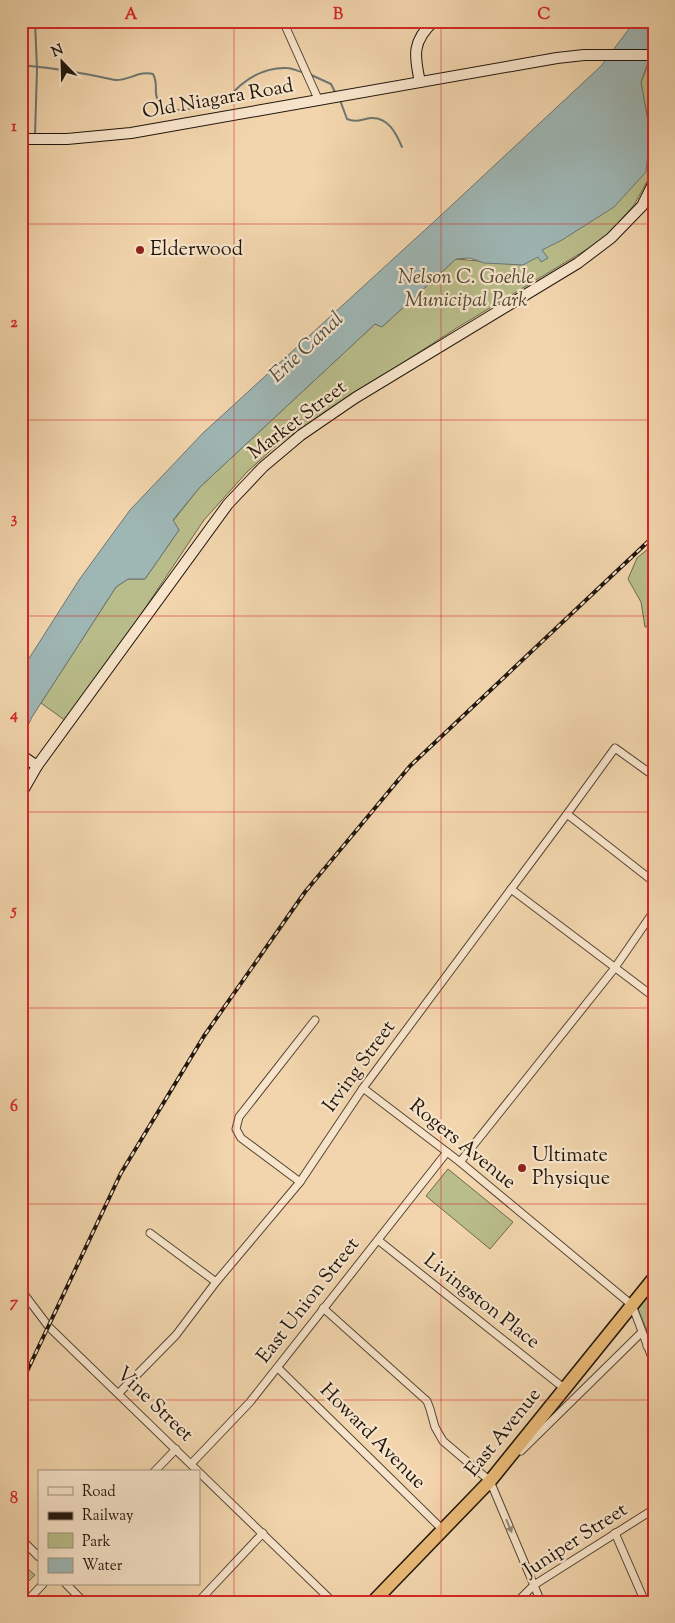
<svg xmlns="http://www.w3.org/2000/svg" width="675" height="1623" viewBox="0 0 675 1623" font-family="'Sorts Mill Goudy',serif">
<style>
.green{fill:#b9bd8b;stroke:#6c6a4c}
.water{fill:#9eb6b4;stroke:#6c7671}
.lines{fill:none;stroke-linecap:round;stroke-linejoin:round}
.stream{stroke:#6c7671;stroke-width:2}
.street-casing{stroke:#544635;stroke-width:9}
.secondary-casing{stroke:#20160d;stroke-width:12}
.highway-casing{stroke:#20160d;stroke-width:15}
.street{stroke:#f7e4ca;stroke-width:7}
.secondary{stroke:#f7e4ca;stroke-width:10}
.highway{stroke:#e9ba76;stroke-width:12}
.rail-casing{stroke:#20160d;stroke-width:4}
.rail{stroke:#f7e4ca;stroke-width:2;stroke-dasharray:5.5;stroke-linecap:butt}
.oneway{fill:#968775}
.grid{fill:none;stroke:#d62828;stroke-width:1;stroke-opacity:0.55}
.poi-dot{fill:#8f2418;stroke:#f7e4ca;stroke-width:2}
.labels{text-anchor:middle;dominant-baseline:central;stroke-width:4.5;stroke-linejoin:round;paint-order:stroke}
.street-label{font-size:20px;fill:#20160d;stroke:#f7e4ca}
.poi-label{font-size:20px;fill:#20160d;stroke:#f7e4ca;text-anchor:start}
.park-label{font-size:20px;font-style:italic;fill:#4e4833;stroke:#f7e4ca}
.water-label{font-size:21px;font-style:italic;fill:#4c4e47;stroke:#f7e4ca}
.neatline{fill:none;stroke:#d62828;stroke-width:2}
.grid-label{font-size:16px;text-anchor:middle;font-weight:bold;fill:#d62828}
</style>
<rect width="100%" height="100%" fill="#f2d5ad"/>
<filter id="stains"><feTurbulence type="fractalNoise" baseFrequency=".004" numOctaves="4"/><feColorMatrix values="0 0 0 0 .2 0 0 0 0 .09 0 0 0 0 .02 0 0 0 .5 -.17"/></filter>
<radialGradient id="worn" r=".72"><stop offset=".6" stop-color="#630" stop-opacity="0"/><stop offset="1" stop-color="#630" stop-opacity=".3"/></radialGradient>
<g class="green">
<polygon points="651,58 654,58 654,169 634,205 604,239 455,329 279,443 247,472 204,520 109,662 66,721 41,703 116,587 128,579 145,579 179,530 173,521 200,487 375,324 382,327 456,259 523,265 650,133 641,82"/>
<polygon points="654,544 654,626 645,627 641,602 628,579 637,558"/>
<polygon points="448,1169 513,1222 490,1249 426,1196"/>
<polygon points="654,1289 654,1334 650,1338 638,1309"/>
<polygon points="21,1563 35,1575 21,1589"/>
</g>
<polygon class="water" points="635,21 654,21 654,55 648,62 641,82 650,133 646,172 614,207 562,240 542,250 548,258 541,262 538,257 523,265 484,263 470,258 456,259 382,327 375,324 200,487 173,520 179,530 145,579 128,579 116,587 32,717 21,740 21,671 79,580 130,510 203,433 438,218 601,66"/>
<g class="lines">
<g class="stream">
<path d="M21 65C53 68 84 73 115 80 128 81 140 70 153 74 159 85 153 92 158 100 159 103 162 107 165 108 177 114 215 104 227 99 243 80 262 67 287 68 292 68 297 71 302 72"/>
<polyline points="309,74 331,84 336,94"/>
<path d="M340 100 347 119C356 123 362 119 371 118 388 117 396 133 402 147"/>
<polyline points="35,136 37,69 35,21"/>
</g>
<defs>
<g id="street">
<polyline points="283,21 319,101"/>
<polyline points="567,814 654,882"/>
<polyline points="511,889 654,997"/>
<polyline points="363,1088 460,1162 632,1305 654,1363"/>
<polyline points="460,1162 614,969 654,911"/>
<polyline points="300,1182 241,1138 236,1129 239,1117 315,1020"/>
<polyline points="150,1233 216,1282"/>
<polyline points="378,1240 565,1389"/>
<polyline points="21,1290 49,1327 333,1602"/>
<polyline points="323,1308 427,1401 430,1409 435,1427 443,1441 490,1481 541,1602"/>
<polyline points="647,1346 654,1339"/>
<polyline points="278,1368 443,1530"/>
<polyline points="119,1393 176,1335 216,1282 300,1182 363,1088 567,814 615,748 654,776"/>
<polyline points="521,1451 641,1333"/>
<polyline points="191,1464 250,1402 447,1152"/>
<polyline points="154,1472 176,1449"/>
<polyline points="615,1533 645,1602"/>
<polyline points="21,1539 39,1557"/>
<polyline points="66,1584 84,1602"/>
<polyline points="26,1602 43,1584"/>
<polyline points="198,1602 263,1533"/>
<polyline points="517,1602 534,1585 654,1509"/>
</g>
<g id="secondary">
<path d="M420 82C414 55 412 41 434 21"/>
<polyline points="21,139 67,139 131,133 557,58 584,55 654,55"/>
<polyline points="21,755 37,766"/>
<polyline points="21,794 37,766 228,504 263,467 301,435 355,398 578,263 611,238 642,206 654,182"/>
</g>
<polyline id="highway" points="373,1602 490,1481 654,1278"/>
</defs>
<use href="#street" class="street-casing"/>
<use href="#secondary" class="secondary-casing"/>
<use href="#highway" class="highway-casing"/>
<use href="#street" class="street"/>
<use href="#secondary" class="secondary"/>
<use href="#highway" class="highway"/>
<defs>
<polyline id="rail" points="21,1384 121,1173 204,1036 305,892 410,766 654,536"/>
</defs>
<use href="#rail" class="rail-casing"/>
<use href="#rail" class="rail"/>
</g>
<defs><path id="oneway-solid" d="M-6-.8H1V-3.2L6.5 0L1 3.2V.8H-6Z" transform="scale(1.25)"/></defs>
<use class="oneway" href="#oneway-solid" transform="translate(509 1526) rotate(67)"/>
<path class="grid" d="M234 21V1602M441 21V1602M21 224H654M21 420H654M21 616H654M21 812H654M21 1008H654M21 1204H654M21 1400H654"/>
<g class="poi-dot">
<circle cx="140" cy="250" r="5"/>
<circle cx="522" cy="1168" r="5"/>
</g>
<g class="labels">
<g class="street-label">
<text transform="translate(218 100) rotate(-10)">Old Niagara Road</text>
<text transform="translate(298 421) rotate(-37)">Market Street</text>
<text transform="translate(360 1067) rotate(-54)">Irving Street</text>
<text transform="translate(462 1145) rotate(39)">Rogers Avenue</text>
<text transform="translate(309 1301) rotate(-52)">East Union Street</text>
<text transform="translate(481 1302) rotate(38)">Livingston Place</text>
<text transform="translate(154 1405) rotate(44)">Vine Street</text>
<text transform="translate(504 1433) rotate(-51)">East Avenue</text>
<text transform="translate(372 1437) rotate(45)">Howard Avenue</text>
<text transform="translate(576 1541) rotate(-33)">Juniper Street</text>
</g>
<g class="poi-label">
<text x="150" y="250">Elderwood</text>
<text x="532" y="1156">Ultimate<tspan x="532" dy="23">Physique</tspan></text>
</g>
<g class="park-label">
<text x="466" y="278">Nelson C. Goehle<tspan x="466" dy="23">Municipal Park</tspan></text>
</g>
<g class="water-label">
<text transform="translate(307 348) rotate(-43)">Erie Canal</text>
</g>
</g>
<rect width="675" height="1623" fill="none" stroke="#f2d5ad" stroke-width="55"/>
<rect x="38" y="1470" width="162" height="115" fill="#f7e4ca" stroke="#a1927e"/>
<rect x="48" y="1487" width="25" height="8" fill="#f7e4ca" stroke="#a1927e"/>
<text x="82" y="1496" font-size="15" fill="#20160d">Road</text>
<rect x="48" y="1512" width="25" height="8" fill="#20160d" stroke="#a1927e"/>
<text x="82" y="1520" font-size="15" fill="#20160d">Railway</text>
<rect x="48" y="1533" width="25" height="15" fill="#b9bd8b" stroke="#a1927e"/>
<text x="82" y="1546" font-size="15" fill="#20160d">Park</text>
<rect x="48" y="1558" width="25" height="15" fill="#9eb6b4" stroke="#a1927e"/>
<text x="82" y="1570" font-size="15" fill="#20160d">Water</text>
<g transform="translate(62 62) rotate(337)" stroke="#f7e4ca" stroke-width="4" paint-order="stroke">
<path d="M0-4L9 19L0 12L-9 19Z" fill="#20160d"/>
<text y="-8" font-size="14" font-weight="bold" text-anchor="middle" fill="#20160d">N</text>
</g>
<rect x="28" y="28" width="620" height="1568" class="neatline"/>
<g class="grid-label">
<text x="131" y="19">A</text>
<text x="338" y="19">B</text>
<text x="544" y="19">C</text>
<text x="14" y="131">1</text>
<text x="14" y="327">2</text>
<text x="14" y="523">3</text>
<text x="14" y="719">4</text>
<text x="14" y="915">5</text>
<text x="14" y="1111">6</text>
<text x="14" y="1307">7</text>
<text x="14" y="1503">8</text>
</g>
<rect width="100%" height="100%" filter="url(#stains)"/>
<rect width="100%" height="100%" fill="url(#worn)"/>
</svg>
